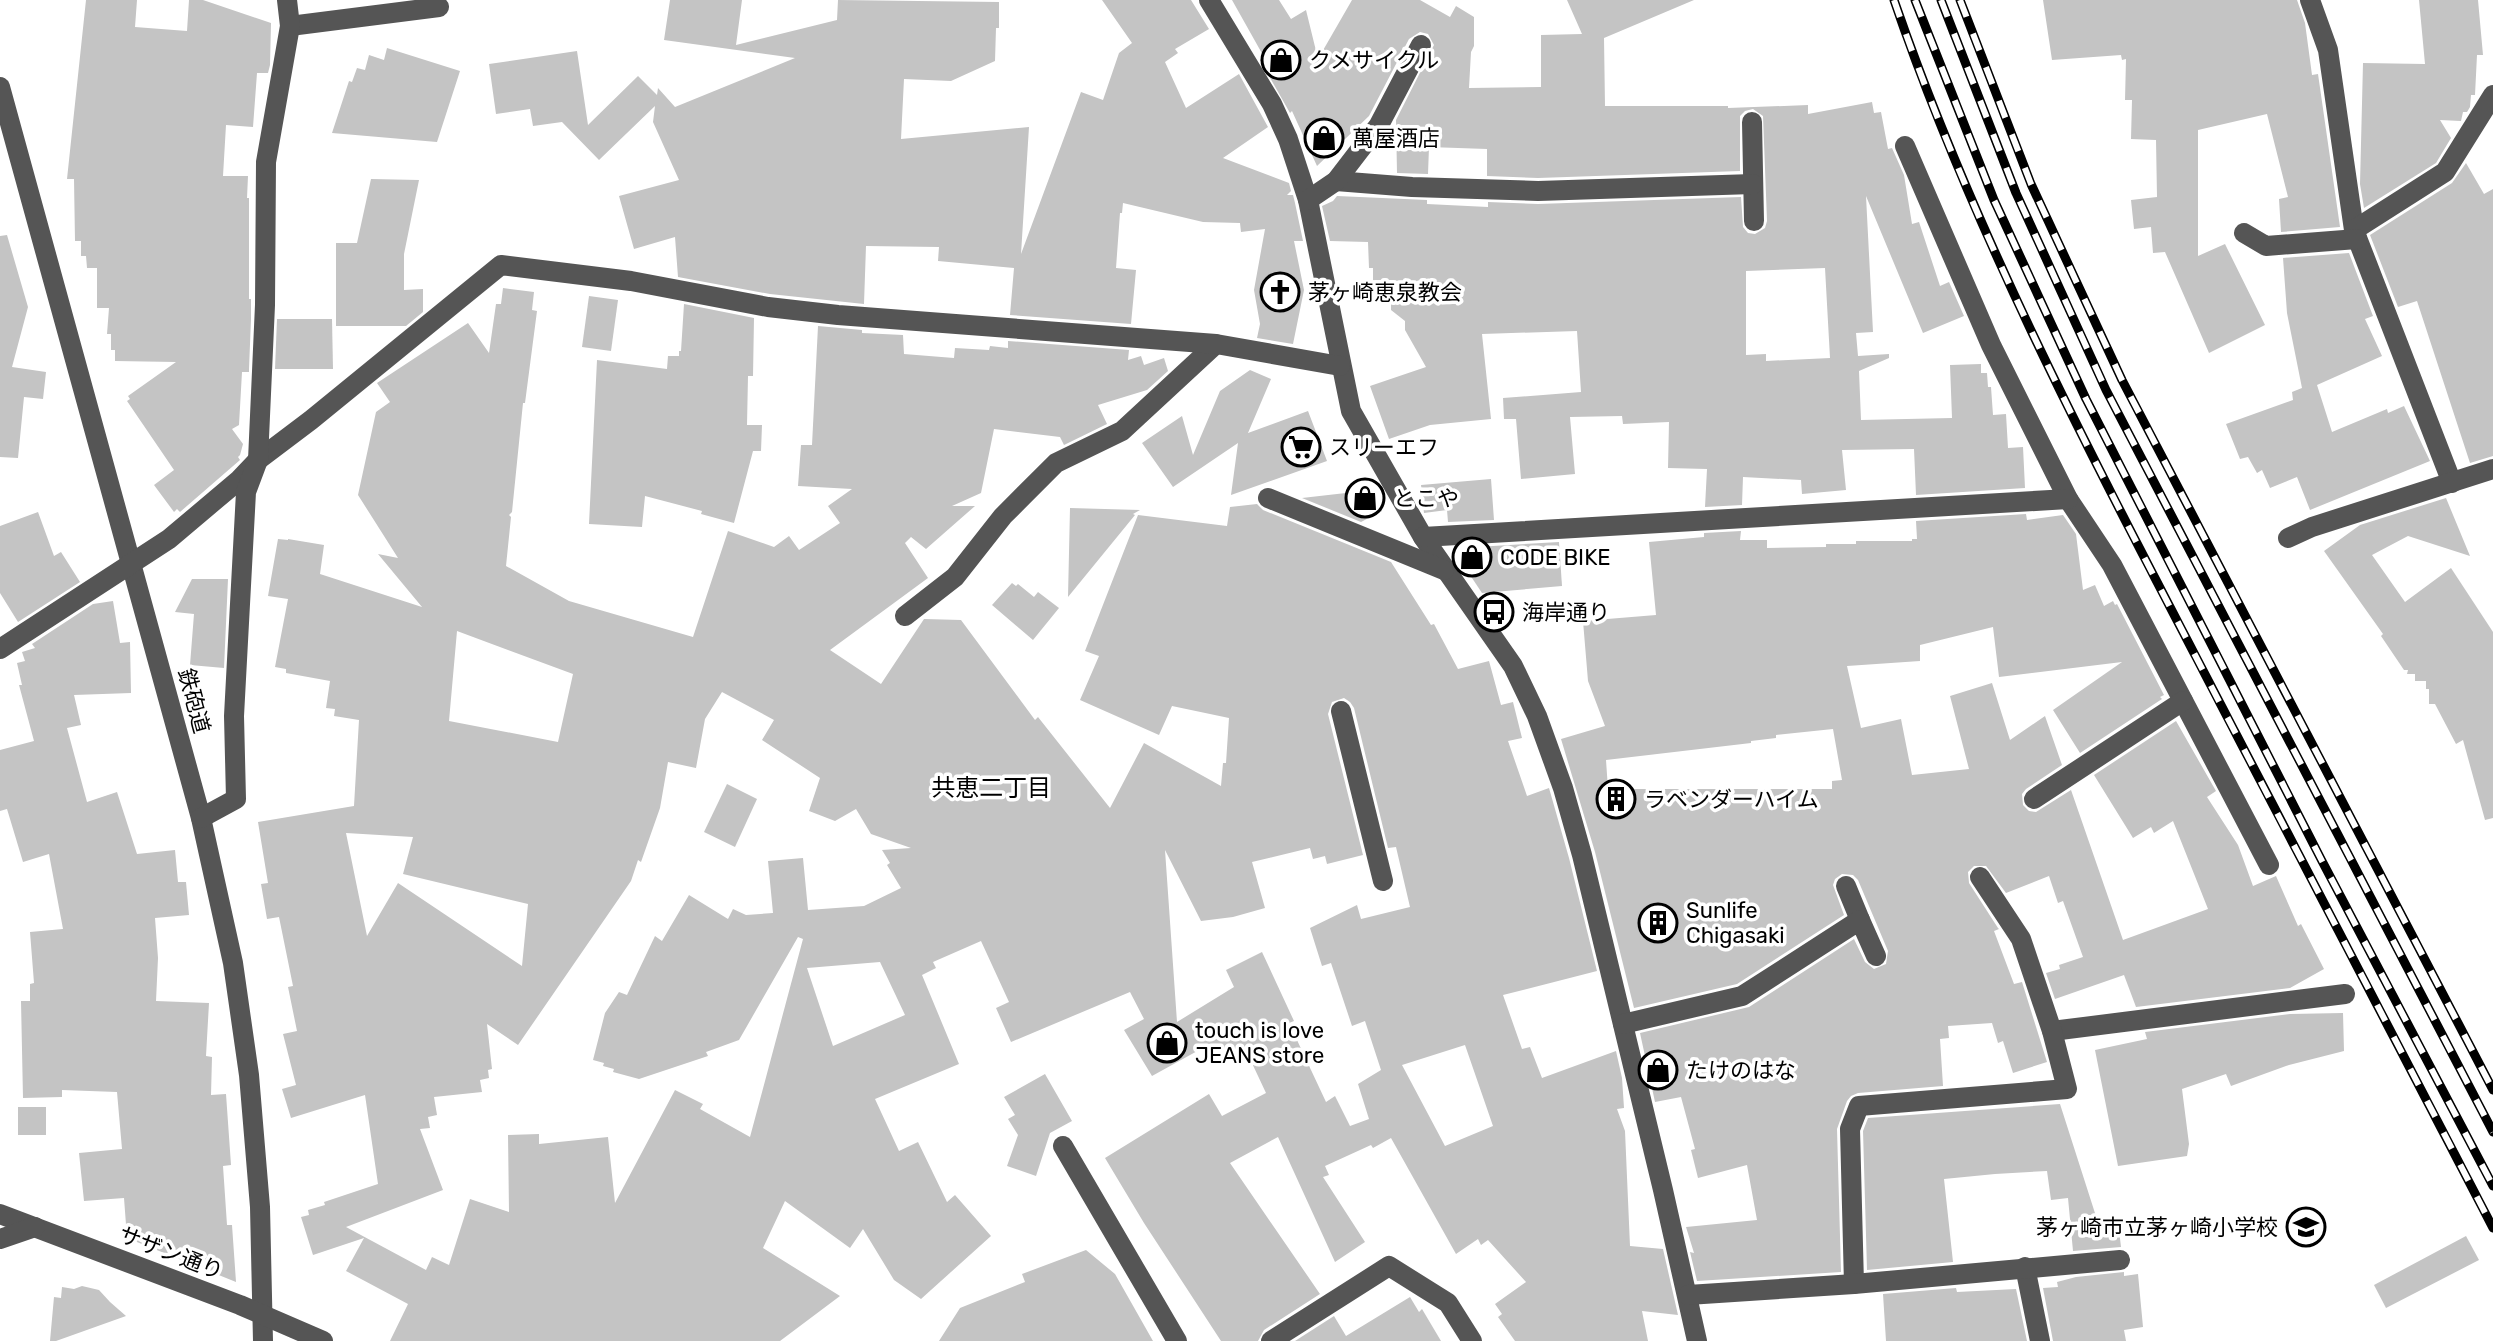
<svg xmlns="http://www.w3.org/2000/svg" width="2493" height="1341" viewBox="0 0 2493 1341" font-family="Rubik,'Noto Sans JP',sans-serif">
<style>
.building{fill:#c4c4c4;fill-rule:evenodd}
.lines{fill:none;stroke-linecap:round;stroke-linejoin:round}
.minor{stroke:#555;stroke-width:20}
.rail-casing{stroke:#000;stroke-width:9}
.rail{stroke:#fff;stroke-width:6;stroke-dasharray:18;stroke-linecap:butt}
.labels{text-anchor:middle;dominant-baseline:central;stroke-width:7;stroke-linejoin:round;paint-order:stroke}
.poi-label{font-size:22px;fill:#000;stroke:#fff;text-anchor:start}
.street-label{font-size:22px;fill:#000;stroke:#fff}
.neighbourhood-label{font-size:24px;fill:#000;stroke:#fff}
</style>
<rect width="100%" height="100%" fill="#fff"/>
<g class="building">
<polygon points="86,0 137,0 135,27 187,31 189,0 203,0 271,23 270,65 268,73 257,73 253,127 226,125 223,176 248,176 247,198 249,198 249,299 251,299 251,319 249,369 249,372 242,372 239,425 232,429 243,444 240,455 238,457 240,460 180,512 177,509 174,512 154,485 174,470 127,401 130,399 128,396 176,362 115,361 115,350 111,350 111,334 107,334 109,308 97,308 97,268 87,268 86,256 81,256 81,241 75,241 74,179 67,179"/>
<polygon points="670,0 742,0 736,45 837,20 838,0 999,2 999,28 996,28 995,61 951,81 904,79 901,139 1029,127 1021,254 1081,92 1103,100 1119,53 1132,43 1102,0 1191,0 1209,29 1175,49 1178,53 1165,62 1186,108 1239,74 1268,127 1223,158 1289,183 1291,191 1287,195 1293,195 1295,203 1303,241 1294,241 1304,290 1293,344 1257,338 1260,324 1254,290 1265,229 1241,232 1240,223 1203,222 1123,203 1122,213 1120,213 1116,268 1136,270 1131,324 1010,315 1014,268 938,261 939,247 866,246 864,304 770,294 678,277 675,237 634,249 619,196 679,180 653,122 655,106 599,160 562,122 533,126 530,109 496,114 489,64 577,51 588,125 638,76 657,95 658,88 675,107 795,58 664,40"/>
<path d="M1232 0H1279L1291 19 1306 10 1318 59 1352 0H1420L1450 17 1456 6 1474 17V46L1471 52 1469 88 1541 87V35L1582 34 1567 0H1694L1604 38 1605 106H1728V108L1808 105V114L1872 102 1874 113 1881 112 1888 149 1892 148 1904 175 1912 224 1919 222 1940 286 1949 282 1964 316 1923 333 1866 196 1873 332 1856 333 1858 356 1889 354V358L1859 371 1861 420 1952 418 1950 365 1981 364V373H1987L1988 387H1991L1993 415 2006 414 2008 448 2023 447 2025 488 1916 495 1914 449 1842 450 1846 490 1802 494 1801 480 1743 477 1742 505 1705 507 1707 469 1668 468 1669 422 1623 424 1622 416 1570 417 1575 474 1521 479 1516 419H1504L1503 398 1581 392 1577 331 1482 334 1491 419 1430 425 1389 439 1370 386 1426 367 1405 330V321L1391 310V296H1385V281L1373 282V268H1369L1368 242 1330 241 1322 206 1333 201 1337 196 1427 200V204L1488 207V202L1538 204 1741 197 1743 227 1748 233 1755 234 1765 228 1767 221 1763 116 1753 109 1745 111 1740 116V171L1538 178 1487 176V149L1429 147 1428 174 1397 173 1396 120 1434 45 1428 34 1420 32 1409 39 1369 116 1317 166 1292 111 1290 113 1260 60 1264 57ZM1825 268 1830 358 1766 361V354L1746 355V271Z"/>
<polygon points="2043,0 2297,0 2305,23 2312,75 2318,74 2340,227 2281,232 2279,199 2288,197 2267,114 2198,130 2198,256 2225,244 2265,325 2209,353 2165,252 2153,253 2151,227 2134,229 2131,200 2157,197 2156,140 2131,139 2132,100 2125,100 2126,59 2122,60 2121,55 2052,60"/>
<polygon points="2419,0 2478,0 2483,55 2477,55 2475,95 2471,95 2470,107 2467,112 2463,112 2461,121 2440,120 2451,138 2436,163 2364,208 2360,184 2363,63 2425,64"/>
<polygon points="387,48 460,71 437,142 332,133 349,81 352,82 357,68 365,70 369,55 384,60"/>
<polygon points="2466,163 2484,194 2493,189 2493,456 2470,463 2417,301 2398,307 2370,235 2452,183"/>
<polygon points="371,179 419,180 404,254 404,290 423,289 423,312 406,326 336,326 336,243 357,243"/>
<polygon points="7,235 28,307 12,367 46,372 43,399 24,397 18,458 0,457 0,236"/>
<polygon points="2349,253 2373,316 2365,319 2382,356 2317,385 2332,432 2387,409 2388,413 2404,406 2430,461 2310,510 2297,477 2270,488 2262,470 2257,473 2248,457 2240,459 2226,424 2293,400 2292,392 2302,388 2287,313 2283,258"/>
<path d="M503 288 534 292 532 310 537 311 525 403H523L512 512 509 515 511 517 506 566 569 601 693 637 728 531 774 547 789 536 799 550 840 523 828 506 852 489 798 486 801 445H812L818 326 862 330V333L903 335 904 354 954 358 955 348 989 350 990 346 1008 348V341L1129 350 1128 360 1141 356 1144 365 1164 358 1168 371 1147 390 1098 405 1107 424 1064 445 1060 437 994 429 981 493 952 506H975L926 549 911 537 905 543 928 578 830 650 881 684 924 619 961 620 1035 720 1038 717 1110 808 1144 743 1221 786 1223 763H1226L1229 718 1172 706 1159 735 1080 700 1099 656 1085 651 1138 515 1227 526 1230 507 1257 504 1263 510 1391 562 1431 625 1434 624 1458 669 1489 661 1501 705 1513 702 1522 738 1508 741 1527 796 1549 788 1569 858 1597 971 1503 995 1522 1049 1530 1047 1542 1078 1616 1051 1622 1078 1624 1108 1617 1109 1625 1131 1630 1246 1663 1249 1678 1315 1642 1311 1648 1341H1515L1498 1317 1502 1314 1495 1304 1526 1282 1488 1240 1481 1245 1478 1239 1456 1254 1391 1138 1373 1148 1371 1145 1325 1166 1329 1175 1323 1177 1365 1242 1335 1262 1278 1137 1230 1163 1320 1294 1264 1330 1258 1341H1221L1144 1223 1105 1158 1209 1094 1222 1116 1266 1093 1243 1044 1219 1059 1210 1044 1152 1076 1124 1030 1144 1019 1130 992 1011 1042 996 1008 1009 1002 981 941 933 962 936 968 922 975 959 1064 875 1099 899 1151 918 1142 947 1202 955 1195 991 1236 921 1299 894 1280 863 1229 850 1248 785 1201 763 1248 840 1296 780 1341H390L408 1304 346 1271 364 1238 313 1255 301 1217 309 1215 308 1210 325 1205 324 1202 378 1184 365 1095 291 1118 282 1089 296 1085 283 1034 297 1031 288 987 293 986 279 917 267 919 261 884 268 883 258 822 354 806 359 720 334 716 335 709 326 708 330 681 286 673V669L275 667 288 599 268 596 278 539 288 540V539L324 545 320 574 422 607 378 554 398 558 358 495 376 412 390 402 377 383 468 323 489 353 496 304H501ZM457 631 573 674 558 742 449 721ZM722 692 774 720 762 740 820 778 809 811 835 821 856 809 871 834 911 848 882 850 890 863 887 865 901 888 864 906 808 910 803 858 768 861 773 913 746 915 733 909 728 919 689 895 662 941 655 936 627 995 619 992 605 1013 593 1060 604 1063 603 1066 614 1069 613 1072 639 1079 708 1056 706 1052 739 1040 798 937 803 939 750 1137 700 1109 703 1104 675 1090 615 1203 608 1137 539 1144V1134L508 1135 509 1212 470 1199 449 1265 432 1257 426 1270 346 1227 443 1190 420 1129 430 1128 428 1117 437 1115 434 1097 482 1092 480 1080 489 1078 488 1070 492 1069 487 1024 518 1045 631 881 638 860 641 862 660 808 668 762 696 768 705 719ZM1344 698 1350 702 1354 708 1388 848 1396 847 1410 907 1361 919 1357 905 1310 928 1322 966 1331 963 1352 1026 1365 1021 1381 1070 1358 1084 1369 1119 1350 1126 1335 1096 1326 1102 1289 1023 1294 1021 1262 952 1226 970 1234 987 1177 1022 1165 850 1201 921 1233 917 1265 908 1252 862 1310 848 1313 859 1325 856 1327 864 1363 855 1328 714 1332 702ZM346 833 413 837 403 874 528 904 522 966 398 883 367 936ZM880 962 905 1015 833 1046 807 968ZM1465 1045 1493 1126 1445 1146 1402 1065Z"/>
<polygon points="589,296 618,300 611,351 582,347"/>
<polygon points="684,304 754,318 753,376 748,376 747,425 762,425 761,451 753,451 734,523 701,514 702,511 645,496 642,527 589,524 597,360 667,369 668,356 679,356 679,351 681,351"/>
<polygon points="277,319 332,319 333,369 275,369"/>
<polygon points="1250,370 1271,379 1248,433 1308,411 1327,461 1231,495 1238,443 1173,487 1142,443 1182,416 1193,455 1220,391"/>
<polygon points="1491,479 1494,520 1448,522 1447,510 1424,513 1421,485"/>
<polygon points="1372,490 1382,511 1361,522 1302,498"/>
<polygon points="2446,498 2470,556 2408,536 2372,555 2405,602 2451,568 2493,632 2493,818 2485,820 2463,740 2456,744 2435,704 2429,704 2429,689 2426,689 2426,681 2415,681 2415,674 2407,674 2408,670 2404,670 2381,636 2383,634 2324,551 2360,525"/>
<polygon points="1070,508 1140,510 1133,514 1135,515 1068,597"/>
<polygon points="38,512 54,556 61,552 80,582 18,622 0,593 0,526"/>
<path d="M2026 514 2027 520 2063 515 2076 534 2083 590 2095 585 2104 606 2113 601 2115 605 2117 604 2164 695 2160 697 2162 699 2080 753 2053 710 2122 662 1999 677 1993 627 1920 645V661L1847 666 1861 728 1901 719 1912 775 1969 769 1950 696 1992 683 2010 740 2045 716 2062 765 2026 789 2022 794 2023 805 2029 811 2036 812 2071 790 2123 940 2208 909 2173 821 2154 833 2151 827 2133 838 2094 775 2176 721 2216 791 2207 797 2238 845 2253 886 2276 876 2298 926 2301 924 2324 969 2290 988 2136 1007 2124 975 2055 999 2046 973 2060 969 2059 965 2083 957 2063 901 2058 903 2049 876 2006 893 1986 866H1974L1968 872 1969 883 1998 928 1999 929 1994 931 2014 984 2022 982 2047 1062 2013 1073 2003 1041 1998 1043 1992 1023 1948 1026 1949 1038 1940 1039 1943 1086 1858 1093 1851 1096 1847 1101 1837 1129 1841 1272 1697 1281 1690 1252 1694 1253 1686 1227 1757 1220 1747 1165 1698 1178 1691 1150 1695 1149 1681 1097 1655 1102 1640 1033 1749 1007 1854 939 1865 962 1874 969 1886 964 1888 951 1858 880 1853 875 1842 874 1835 879 1833 885 1844 915 1737 984 1634 1008 1595 852 1561 739 1605 726 1588 681 1583 621 1656 615 1649 542 1704 537V533L1741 531 1740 540H1767V548L1826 547V544H1856V541H1912V539H1917L1916 521ZM1833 729 1842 780 1832 781V789H1608L1606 760 1751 743V741L1776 738V735Z"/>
<polygon points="1559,542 1562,586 1482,593 1462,563 1460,548"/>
<polygon points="192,579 228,579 224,668 190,665 194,614 175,612"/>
<polygon points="1012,583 1016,586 1018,584 1034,597 1038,592 1059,608 1033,640 992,605"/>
<polygon points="113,601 120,643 130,642 131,693 74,695 81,725 67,728 87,802 117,792 137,854 175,850 178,882 186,882 189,915 155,918 158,958 156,1001 209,1003 206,1056 212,1057 211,1095 226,1094 231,1165 223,1166 227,1225 232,1225 236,1282 127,1238 124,1198 84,1201 79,1153 122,1149 117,1092 62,1090 62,1097 23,1098 21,1001 30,1001 30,984 34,983 30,932 63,929 49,854 23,862 7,809 0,811 0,750 34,741 19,685 22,685 17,663 25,661 22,652 35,648 32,644 93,604"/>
<polygon points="727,784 757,799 735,847 704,832"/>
<polygon points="2343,1013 2344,1051 2289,1065 2231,1086 2226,1074 2182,1089 2189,1144 2187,1156 2118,1166 2095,1050 2147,1039 2145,1032 2290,1014"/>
<polygon points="1045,1074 1072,1121 1050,1133 1036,1176 1007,1166 1018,1135 1008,1119 1015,1115 1004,1097"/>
<polygon points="2060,1104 2102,1235 2119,1230 2121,1247 2073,1251 2068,1198 2051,1200 2047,1171 1995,1174 1944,1179 1953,1262 1867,1270 1863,1131 1868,1118"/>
<rect x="18" y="1107" width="28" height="28"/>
<polygon points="2466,1236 2479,1260 2386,1308 2374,1285"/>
<polygon points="1086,1250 1115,1274 1153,1341 939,1341 960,1308 1025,1282 1022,1274"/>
<polygon points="2124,1272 2124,1276 2138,1274 2143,1327 2124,1330 2126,1341 2053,1341 2043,1288 2058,1287 2057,1282 2076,1277"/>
<polygon points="82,1286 99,1290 110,1302 126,1316 56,1341 50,1341 54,1297 61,1298 62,1287 74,1289"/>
<polygon points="1956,1288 1957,1292 2016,1289 2027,1341 1886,1341 1883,1294"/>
<polygon points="1410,1297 1419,1312 1422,1309 1441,1341 1295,1341 1334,1316 1346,1336"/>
</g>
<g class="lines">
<g class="minor">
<polyline points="1209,0 1272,104 1288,139 1308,200 1351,411 1423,537 1513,666 1537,716 1563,788 1582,855 1663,1190 1697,1341"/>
<polyline points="2310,0 2328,50 2354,230 2452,483"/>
<polyline points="290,26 439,7"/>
<polyline points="0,87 201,818 233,963 249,1075 260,1207 263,1341"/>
<polyline points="1752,122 1754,221"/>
<polyline points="1905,146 1991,345 2068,499 2112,565 2269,865"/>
<polyline points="1336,181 1412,187 1538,191 1753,184"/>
<polyline points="1308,200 1336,181 1379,125 1421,45"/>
<polyline points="2354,230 2445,172 2493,95"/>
<polyline points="2244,233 2266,246 2357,239"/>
<polyline points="1268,498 1444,570"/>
<polyline points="1423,537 2068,499"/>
<polyline points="2288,538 2312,527 2493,469"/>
<polyline points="905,616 955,577 1003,516 1056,463 1122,431 1216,344"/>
<polyline points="0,649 169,539 239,480 258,460 311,420 501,265 631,281 768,307 838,315 1216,344 1340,366"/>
<polyline points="1341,711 1383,881"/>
<polyline points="2034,799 2183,701"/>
<polyline points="201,818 236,799 234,716 246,492 258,460 265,305 266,162 290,26 287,0"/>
<polyline points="1846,886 1860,920"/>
<polyline points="1623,1024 1742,996 1860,920 1876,956"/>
<polyline points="2052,1031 2345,994"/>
<polyline points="1063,1146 1177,1341"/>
<polyline points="0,1214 240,1305 323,1341"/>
<polyline points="0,1239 35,1227"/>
<polyline points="2025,1267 2040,1341"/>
<polyline points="1854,1284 1850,1129 1859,1106 2067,1089 2052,1031 2021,939 1980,877"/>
<polyline points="1688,1295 1854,1284 2120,1260"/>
<polyline points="1271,1341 1389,1266 1448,1303 1472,1341"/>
</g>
<defs>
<g id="rail">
<path d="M1894 0C1972 227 2084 442 2195 655 2294 846 2394 1037 2493 1228"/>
<polyline points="1915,0 1994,200 2086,399 2322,861 2493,1186"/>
<polyline points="1941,0 2016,193 2106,390 2493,1132"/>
<polyline points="1960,0 2031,184 2122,380 2493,1090"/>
</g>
</defs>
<use href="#rail" class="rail-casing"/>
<use href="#rail" class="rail"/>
</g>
<defs>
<symbol id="shop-ring" viewBox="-11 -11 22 22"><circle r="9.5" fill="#fff" stroke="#000" stroke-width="1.5"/><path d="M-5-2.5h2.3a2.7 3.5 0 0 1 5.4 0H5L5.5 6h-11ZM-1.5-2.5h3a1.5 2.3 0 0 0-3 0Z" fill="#000"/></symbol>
<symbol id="church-ring" viewBox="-11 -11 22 22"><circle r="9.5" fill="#fff" stroke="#000" stroke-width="1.5"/><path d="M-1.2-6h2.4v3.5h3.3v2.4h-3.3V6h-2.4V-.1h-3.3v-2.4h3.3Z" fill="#000"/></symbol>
<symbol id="supermarket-ring" viewBox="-11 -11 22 22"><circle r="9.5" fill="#fff" stroke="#000" stroke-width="1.5"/><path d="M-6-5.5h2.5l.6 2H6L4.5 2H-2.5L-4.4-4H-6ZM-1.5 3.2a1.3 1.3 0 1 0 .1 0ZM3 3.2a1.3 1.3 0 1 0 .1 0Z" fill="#000"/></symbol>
<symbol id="bus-ring" viewBox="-11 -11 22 22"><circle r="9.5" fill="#fff" stroke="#000" stroke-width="1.5"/><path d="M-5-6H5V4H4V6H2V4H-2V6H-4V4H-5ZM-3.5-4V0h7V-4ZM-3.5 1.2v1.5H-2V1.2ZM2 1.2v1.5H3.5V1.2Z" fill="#000"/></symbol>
<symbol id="building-ring" viewBox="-11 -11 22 22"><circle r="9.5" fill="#fff" stroke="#000" stroke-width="1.5"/><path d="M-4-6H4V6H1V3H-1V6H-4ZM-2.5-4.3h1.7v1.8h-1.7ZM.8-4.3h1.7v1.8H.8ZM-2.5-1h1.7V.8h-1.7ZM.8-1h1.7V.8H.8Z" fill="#000"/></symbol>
<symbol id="school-ring" viewBox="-11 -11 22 22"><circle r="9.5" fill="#fff" stroke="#000" stroke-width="1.5"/><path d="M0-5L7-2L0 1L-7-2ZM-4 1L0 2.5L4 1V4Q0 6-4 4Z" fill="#000"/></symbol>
</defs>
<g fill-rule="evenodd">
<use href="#shop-ring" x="1259" y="38" width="44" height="44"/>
<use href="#shop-ring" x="1302" y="116" width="44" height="44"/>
<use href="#church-ring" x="1258" y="270" width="44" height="44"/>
<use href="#supermarket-ring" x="1279" y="425" width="44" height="44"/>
<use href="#shop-ring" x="1343" y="476" width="44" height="44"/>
<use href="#shop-ring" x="1450" y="535" width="44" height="44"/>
<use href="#bus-ring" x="1472" y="590" width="44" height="44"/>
<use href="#building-ring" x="1594" y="777" width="44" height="44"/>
<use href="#building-ring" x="1636" y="901" width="44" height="44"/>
<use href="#shop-ring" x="1145" y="1021" width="44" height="44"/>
<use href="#shop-ring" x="1636" y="1048" width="44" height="44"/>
<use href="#school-ring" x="2284" y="1205" width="44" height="44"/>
</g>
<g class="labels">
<g class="poi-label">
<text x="1309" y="60">クメサイクル</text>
<text x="1352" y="138">萬屋酒店</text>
<text x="1308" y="292">茅ヶ崎恵泉教会</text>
<text x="1329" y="447">スリーエフ</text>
<text x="1393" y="498">とこや</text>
<text x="1500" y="557">CODE BIKE</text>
<text x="1522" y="612">海岸通り</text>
<text x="1644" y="799">ラベンダーハイム</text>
<text x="1686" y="910">Sunlife<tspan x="1686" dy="25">Chigasaki</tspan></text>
<text x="1195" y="1030">touch is love<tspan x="1195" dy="25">JEANS store</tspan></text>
<text x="1686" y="1070">たけのはな</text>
<text x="2278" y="1227" text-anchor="end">茅ヶ崎市立茅ヶ崎小学校</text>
</g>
<g class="street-label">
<text transform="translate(194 701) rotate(75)">鉄砲道</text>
<text transform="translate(171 1253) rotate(21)">サザン通り</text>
</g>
<g class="neighbourhood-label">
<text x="991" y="788">共恵二丁目</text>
</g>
</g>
</svg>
